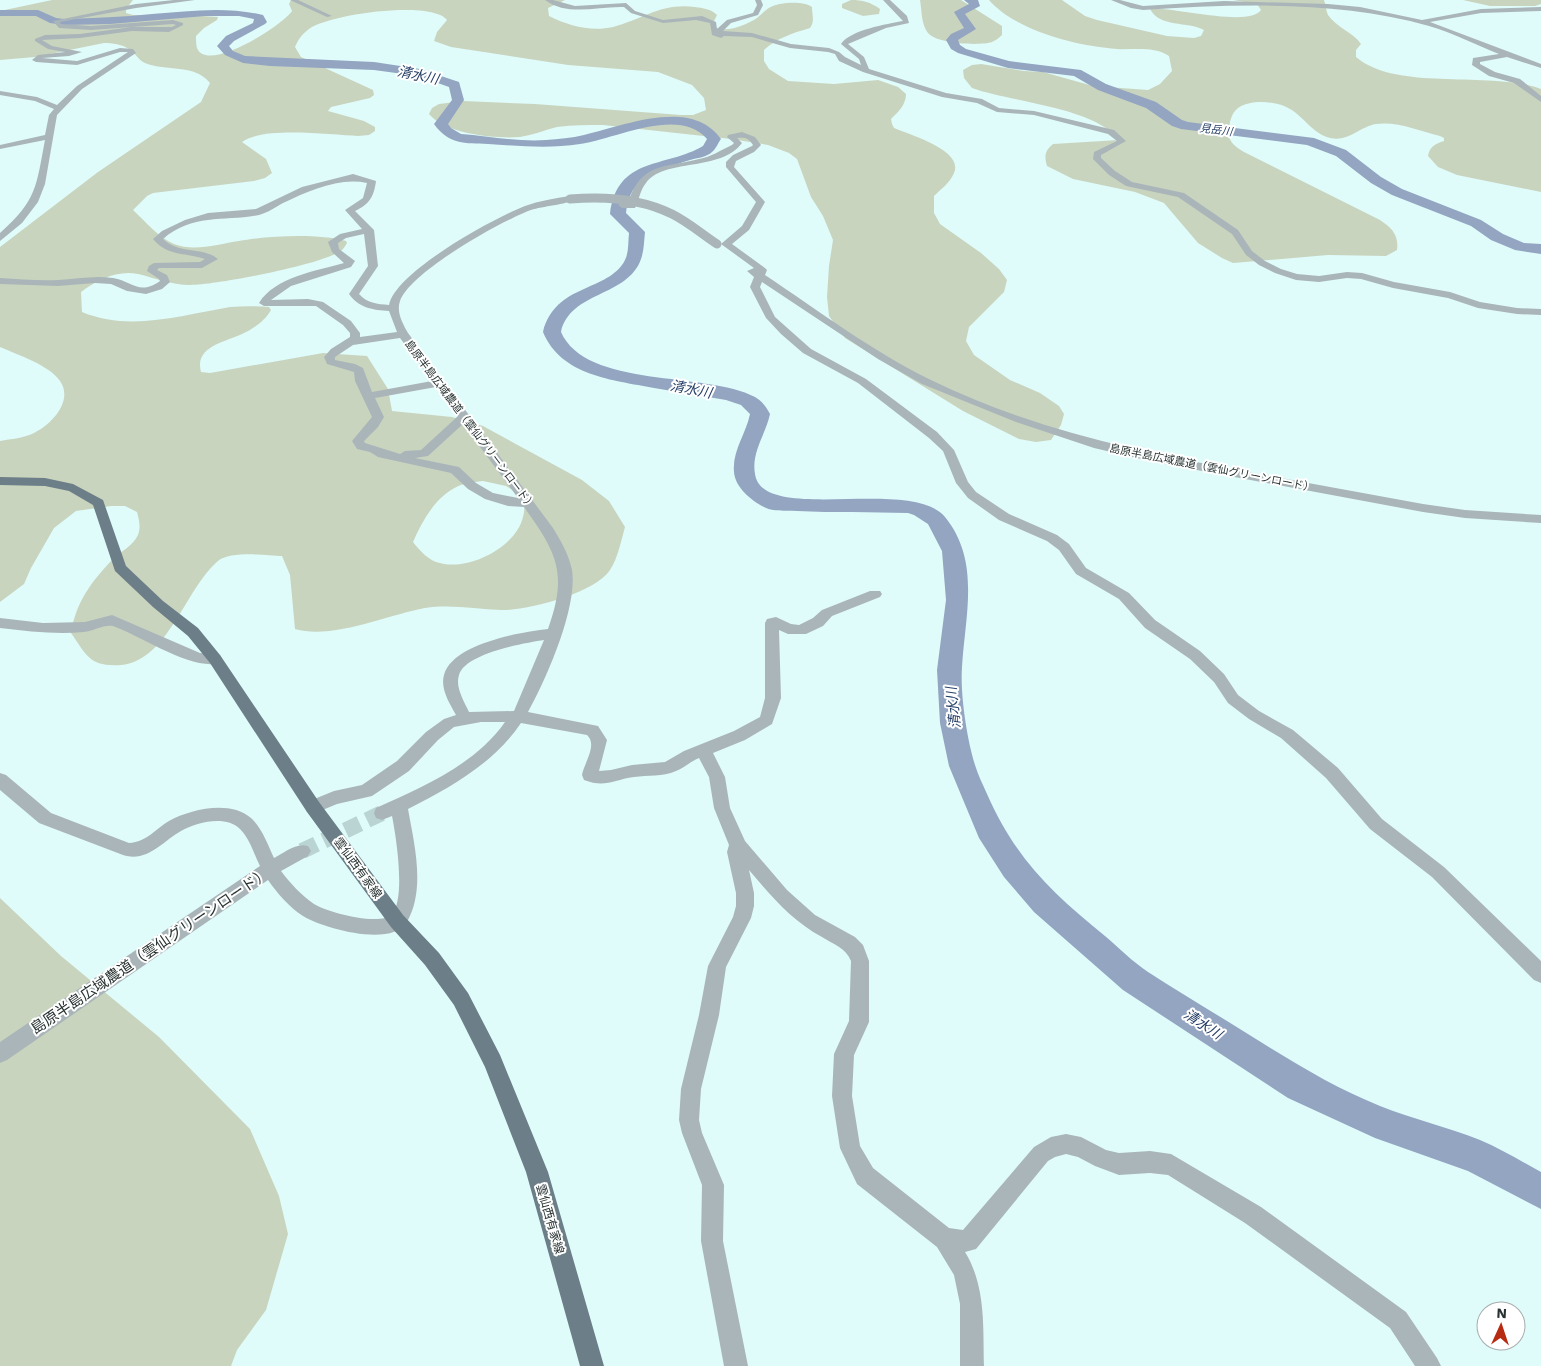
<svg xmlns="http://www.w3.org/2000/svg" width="1541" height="1366" viewBox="0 0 1541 1366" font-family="'Work Sans','Noto Sans JP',sans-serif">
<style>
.green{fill:#c9d4bf;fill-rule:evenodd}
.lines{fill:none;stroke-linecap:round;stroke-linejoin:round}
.river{fill:#93a5c1;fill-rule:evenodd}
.minor-tunnel{stroke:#bad4d3;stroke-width:16;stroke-dasharray:16 8;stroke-linecap:butt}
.minor{fill:#aab5b9;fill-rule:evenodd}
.major{fill:#6c7e87;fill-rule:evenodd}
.minor-bridge{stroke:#aab5b9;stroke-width:9}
.labels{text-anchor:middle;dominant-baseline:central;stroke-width:4;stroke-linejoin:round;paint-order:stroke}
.far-water-label{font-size:11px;font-style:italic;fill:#253e66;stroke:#fff}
.far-street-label{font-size:11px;fill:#273231;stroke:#fff}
.street-label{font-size:12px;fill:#273231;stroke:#fff}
.water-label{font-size:14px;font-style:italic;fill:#253e66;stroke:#fff}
.near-street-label{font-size:15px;fill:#273231;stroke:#fff}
</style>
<rect width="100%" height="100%" fill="#dffcfb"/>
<g class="green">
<path d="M52 0H133L126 9V13L133 15H187L218 17 217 20 204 28 196 36C196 39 196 45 197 48 207 74 283 25 292 11L289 4 291 0H565L548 8 549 16C569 26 591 32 613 27 644 19 660 3 695 7 703 8 711 9 717 15L712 25C723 35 746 25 757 18 762 14 767 8 773 6 782 2 804 1 812 7 812 14 815 22 810 28 793 33 777 38 764 50V61L769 69 788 81 834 84 878 80 898 87 906 94C906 105 898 112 891 119L892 124 894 128C910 135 964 150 954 173 950 183 941 189 934 196V213L940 224 981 253 999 269 1007 280 1004 292 969 327 966 341 974 355 1010 380 1040 393 1059 406 1064 414 1061 425 1051 440 1036 442 1019 439 963 411 845 338 829 316 827 297 829 266 833 240 823 216 811 197 797 159 789 153 768 145 731 139 603 125C588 125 573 125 557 127 545 130 533 135 520 137 496 139 445 134 429 114L432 108 439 104 463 101 535 104 681 115H693L706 110 704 98 692 85 658 72 568 65 451 47 434 41 437 32 447 20C431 0 330 14 309 29 302 34 298 40 295 47L301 57 373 90 374 95 370 98 331 107 328 111 364 121 375 127V131L369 135 358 136C331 135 263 126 242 142L266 159 272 173 265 178 254 181 153 193 147 196 133 210C146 222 159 238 174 244 194 252 219 244 239 241 267 236 318 233 346 241L347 243C345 246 343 250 339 252 318 265 217 285 190 285 171 285 155 278 138 274 117 270 97 280 81 292L82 312C130 332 182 315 230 307 243 306 256 306 269 307L271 310C265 321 253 329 242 334 226 342 194 346 201 372L210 373 323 353 367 356 388 389 392 411 452 417 483 426 582 480 609 501 625 527C621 541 618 558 610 570 595 593 527 611 501 610 476 609 450 604 425 608 387 615 332 640 295 629L290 575 282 556C266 555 230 551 218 561 185 589 168 661 121 665 90 667 87 656 71 633 76 602 91 582 113 559 121 551 133 546 138 535 141 527 139 520 137 512L125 506H111L76 511 54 528 31 568 24 584 0 602V441C11 439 24 438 34 433 51 425 74 401 60 381 49 365 18 355 0 347V247L98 172 201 102 210 83C194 63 166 72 145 63 140 61 137 56 133 52 125 45 115 43 104 43L35 57 0 60V11ZM483 481 506 486 525 498C524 504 525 511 523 517 516 547 469 571 440 563 429 561 420 551 413 542 423 519 438 492 464 484 470 482 477 482 483 481Z"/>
<path d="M851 0C863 0 870 2 880 9L879 14 863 16 842 8V4Z"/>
<path d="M920 0H961L1002 26V35C999 38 996 40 992 42 980 46 937 44 928 33 921 24 922 11 920 0Z"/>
<path d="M989 0H1062L1085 16 1097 20 1167 36 1194 38 1201 36 1204 30C1187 21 1160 28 1150 9 1172 6 1249 28 1261 10L1257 4 1233 0H1324C1326 5 1326 11 1328 15 1337 28 1353 32 1361 44L1356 50V57C1397 92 1489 70 1541 89V192L1457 175 1438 167 1428 156C1430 146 1435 144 1444 141V138L1440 136C1420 131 1397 121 1376 124 1359 127 1349 142 1330 138 1312 133 1304 117 1290 109 1277 101 1251 99 1238 108 1231 113 1229 124 1229 132 1228 142 1236 147 1244 152L1380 220C1392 228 1399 235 1397 250L1386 256 1328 255 1233 263 1222 258 1198 243 1164 203 1135 192 1073 179 1047 166C1044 155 1045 151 1053 144L1119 140C1095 107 1010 102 972 88L964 78 963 70 972 65 981 64 1024 71 1043 72 1093 86 1148 90 1160 84 1172 71 1169 56C1154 46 1134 50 1117 49 1077 46 1016 31 989 0Z"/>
<polygon points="1463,0 1541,0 1541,4 1535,6 1490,6"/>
<polygon points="0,898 61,956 159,1037 250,1129 279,1196 288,1234 266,1310 237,1350 231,1366 0,1366"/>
</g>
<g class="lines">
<g class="river">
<polygon points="964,0 978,0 980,6 965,14 976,29 958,40 960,45 966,49 1009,61 1081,70 1106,84 1156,102 1182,120 1188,122 1314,138 1346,150 1381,177 1402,189 1481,220 1503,234 1524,243 1541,244 1541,254 1515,250 1491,240 1471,226 1392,195 1371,183 1336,156 1307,145 1181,129 1172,126 1146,108 1098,90 1074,76 1008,68 958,53 951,49 946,40 951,34 964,28 954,12 969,4"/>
<path d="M0 10H38L56 18 64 19C94 18 123 17 152 14 189 11 226 6 263 15L267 22 265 24 234 41 229 46 233 51 245 56 374 62 420 69 459 82 464 100 448 124 451 128 461 134C488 136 518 142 546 140 558 139 572 138 584 135 624 126 691 97 721 139 718 143 716 149 712 152 707 157 697 158 690 160 659 170 629 176 626 213L645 232C644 241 644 251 641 259 628 297 570 291 561 332 586 389 706 371 755 397 762 401 766 407 770 414 766 434 751 452 755 474 762 525 911 476 945 517 981 561 965 616 962 667 960 695 967 739 975 765 978 775 983 785 987 794 1015 858 1052 893 1105 936 1119 948 1133 962 1148 972 1174 989 1201 1005 1227 1021 1277 1052 1325 1084 1380 1106 1413 1119 1447 1127 1480 1140 1501 1149 1521 1161 1541 1172V1209L1468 1171 1375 1138 1288 1098 1123 990 1034 912 1004 877 979 838 949 766 940 723 937 670 946 600 942 551 928 524 914 515 908 513C871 512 834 513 797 511 787 510 775 512 766 508 753 502 735 488 734 472 732 451 746 434 750 414L741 405 726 400C702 396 678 392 654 388 613 380 561 376 543 332 555 283 609 292 625 260 629 252 628 242 629 233L610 214C617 156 666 168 703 146L707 139C679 106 616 139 580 144 549 149 519 146 488 144 465 143 449 145 434 124L452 100 449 87 418 76 374 70 270 66 243 63 225 55 217 46 226 36 253 23 254 19 239 16H205L110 24 64 25 50 23 36 16H0Z"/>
</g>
<polyline class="minor-tunnel" points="302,851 382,813"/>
<g class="minor">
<path d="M174 0H195L136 8 60 22 61 24 91 26 173 20 183 23V25L169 32 132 31 80 38 42 40 52 46 82 52 69 56 42 58 77 61 120 48 133 49 136 53 82 89 57 115 45 184 38 202 22 223 0 241V233C37 200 36 187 45 140L0 149V145L45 135 49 115 54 109 35 101 0 95V91L37 97 57 105 77 86 128 52H120L77 65 36 62 32 60 38 55 65 52 48 49 35 41V39L45 35 80 34 132 27H172L176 25 173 24 91 30 59 28 53 21 136 4Z"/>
<polygon points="290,0 298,0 332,16 327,17"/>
<path d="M545 0H553L575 6 626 3 635 11 663 20 702 16 716 22 717 29 727 20 753 13 757 5 755 0H761L763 5 758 15 731 23 723 31 752 33 791 44 829 48 839 52 845 57 861 65 859 59 841 44C850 30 887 24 903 21L883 0H890L907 16 909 23 886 28 848 44 864 57 869 69 946 93 982 99 999 108 1034 111 1114 130 1126 141 1101 155V158L1115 171 1132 182 1184 193 1238 230 1252 251 1265 261 1281 269 1297 274 1319 276 1347 272 1362 273 1394 282 1450 292 1480 302 1517 308 1541 309V315L1517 314 1478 308 1448 298 1393 288 1361 279 1347 278 1319 282 1296 280 1275 273 1259 265 1246 255 1232 234 1178 197 1126 186 1109 175 1093 159 1094 152 1117 141 1108 134 1034 115 997 112 977 103 942 97 863 72 839 61 835 54 828 52 790 48 752 37 724 36 721 38 712 35 710 23 696 20 663 23 631 13 624 7C598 6 568 17 545 0Z"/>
<path d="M1111 0H1120L1143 6 1224 1 1328 4 1360 7 1422 20 1481 9 1541 7V11L1481 13 1430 22 1541 64V68L1507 57 1480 62V64L1495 72 1520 79 1541 96V102L1514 83 1489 76 1472 65 1473 58 1499 54C1476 45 1453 33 1429 26 1340 0 1235 4 1143 10L1131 8Z"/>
<path d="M742 132 755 137 761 145 754 152 736 161 734 167 765 202 749 230 732 244 765 268 767 270 765 275C819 311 872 351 931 380 1031 429 1140 452 1249 472 1307 483 1365 493 1423 504L1465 510 1541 515V523L1465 518 1423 512 1154 462 1094 448 1016 422 922 384 878 359 762 282 760 287 775 317 811 349 866 379 937 432 954 450 968 482 976 492 1009 514 1057 535 1069 544 1086 568 1129 593 1155 620 1200 651 1224 674 1238 695 1259 711 1293 730 1338 768 1382 819 1444 867 1541 961V983L1534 980 1432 877 1370 829 1326 778 1281 738 1249 719 1228 703 1214 682 1190 659 1145 628 1119 599 1076 574 1059 550 1047 541 999 520 968 498 956 483 943 451 929 438 858 383 803 353 781 334 766 318 750 287 754 277 747 271 754 268 721 244 742 226 756 202 726 167V162L733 155 752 146 753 145C749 138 744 137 737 138L742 143C721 172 664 158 646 183 640 190 639 200 635 208H622L618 205 622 202 628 203C641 162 664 168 699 159 711 157 721 150 732 145L734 143 727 137 728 135Z"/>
<path d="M353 174 376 181C374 196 370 204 355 211L374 230 378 266 359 294C367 303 377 304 389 305 395 272 494 218 525 206 539 201 555 198 570 196L574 199C567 205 542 206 531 210 501 221 410 272 400 301 396 312 403 324 408 333L553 528C561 541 569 555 572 570 578 607 546 680 528 712L598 726 607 740 599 771 611 770 632 765 665 762 684 751 734 731 760 717 765 698V623L767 619 776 617 791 624 799 625 813 618 822 610 870 591H880L882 594 880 597 832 616 823 626 806 634H788L779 630 781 698 772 724 745 740 713 753 725 777 730 808 745 841 787 890 815 915 855 937 863 945 869 961V1022L854 1055 852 1096 860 1146 873 1168 949 1228 963 1230 1034 1147 1051 1137 1066 1134 1081 1137 1106 1150 1119 1153 1150 1151 1171 1154 1261 1207 1406 1312 1437 1358 1441 1366H1415L1390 1328 1245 1223 1168 1175 1150 1173 1119 1175 1095 1166 1078 1157 1066 1154 1055 1157 1048 1161 976 1249 965 1252C986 1286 983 1327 984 1366H960V1304L954 1275 937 1247 857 1184 840 1148 832 1096 834 1054 849 1021 851 961C846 948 833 944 822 937 792 921 771 896 749 870L754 893V906L751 918 726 967 719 1015 701 1089 699 1120 702 1133 724 1185 723 1241 748 1366H724L701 1241 702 1185 682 1133 679 1120 681 1089 699 1015 708 966 733 917 736 906V893L727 852 729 845 714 808 709 777 699 758C691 761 684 768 676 771 662 777 648 775 634 777 613 780 605 788 584 780L582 775C584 763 598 745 587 735L521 723C493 764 451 787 408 809 414 843 426 889 407 922 392 948 322 928 303 916 289 907 277 893 268 880L7 1060 0 1063V1042L260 866C254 854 250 839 240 829 226 815 197 822 181 831 163 841 147 863 123 855L39 823 0 790V773L6 775 51 813 129 843C147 842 155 829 169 821 191 809 230 800 251 818 262 828 268 845 274 858 284 853 296 842 308 846L311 851 308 856 281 871C290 883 301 895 314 904 326 912 381 927 392 914 406 898 396 836 392 816L382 820 376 818 374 813 376 808C422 787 475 765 505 722H481L454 727 438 740 409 771 372 796 337 804 313 814 307 812 305 807 307 802 334 791 362 785 397 761 426 732 444 719 456 715C450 704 440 689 444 675 452 644 520 632 548 629 568 573 557 553 524 507L508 506 485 499 468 489 451 473 378 457 370 452 357 449 352 441 372 417 355 381 354 372 327 364 324 357 331 349 350 337V333L343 325 316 306H264L259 303C275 277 316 271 344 263L332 252 328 242 340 234 362 229 345 210 363 198 367 183C339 177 309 191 283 203 276 207 267 213 259 215 225 222 193 213 163 239 180 255 202 246 218 259L202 268H159L157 270 167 275 170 282 162 289 146 294 127 291 111 284 95 283 58 286 0 284V278C19 279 39 281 58 280 76 279 95 275 113 278 132 281 139 296 160 281L159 279 147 271 149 266 154 263 200 262 205 259C185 252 168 257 153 239L162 231 185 220 208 213 256 209 302 187ZM364 234 368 266 349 294C359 308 373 310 389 311L397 332 360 337V333L351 321 323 302 308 299 271 300 291 286 351 267 355 261 339 249 338 243 346 238ZM400 338 432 381 372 392 363 368 355 364 335 360V357L353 345ZM436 387 458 416 421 450 405 451 400 454 365 443 364 441 378 427 384 417 375 398ZM463 424 518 498 493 493 476 483 459 467 415 458 428 456ZM544 640 514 711 469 712C464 701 455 687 459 675 465 653 525 643 544 640Z"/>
<path d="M112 615 200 653 220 655 222 659 220 663C192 671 141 636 113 626 105 624 93 631 84 632 56 635 28 631 0 628V618L43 623 85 622Z"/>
</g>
<polygon class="major" points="0,477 45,478 73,484 103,500 126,566 163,601 198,628 220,655 319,802 403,915 439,953 468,993 500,1055 548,1172 604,1366 580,1366 526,1172 485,1067 454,1005 425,965 391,927 307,812 210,663 188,636 153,607 115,571 93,505 69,491 45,486 0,485"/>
<path class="minor-bridge" d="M570 199C605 196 640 198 672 214 688 222 702 234 717 244"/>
</g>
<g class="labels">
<g class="far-water-label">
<text transform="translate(1216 130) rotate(7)">見岳川</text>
</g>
<g class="far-street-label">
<text transform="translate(470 425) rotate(53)">島原半島広域農道（雲仙グリーンロード）</text>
<text transform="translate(1212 468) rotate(11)">島原半島広域農道（雲仙グリーンロード）</text>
</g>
<g class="street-label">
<text transform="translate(358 868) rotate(54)">雲仙西有家線</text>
<text transform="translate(550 1219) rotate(74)">雲仙西有家線</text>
</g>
<g class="water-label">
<text transform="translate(418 75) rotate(12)">清水川</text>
<text transform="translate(691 389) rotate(11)">清水川</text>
<text transform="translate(953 708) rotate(-96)">清水川</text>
<text transform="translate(1203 1024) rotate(33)">清水川</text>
</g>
<g class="near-street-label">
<text transform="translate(150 951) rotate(-34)">島原半島広域農道（雲仙グリーンロード）</text>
</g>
</g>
<g transform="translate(1501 1326) rotate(3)"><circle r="24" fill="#ffffff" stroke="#a9adad"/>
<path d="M0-4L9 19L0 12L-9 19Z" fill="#b72b13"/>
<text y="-8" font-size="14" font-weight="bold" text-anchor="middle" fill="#273231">N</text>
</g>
</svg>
